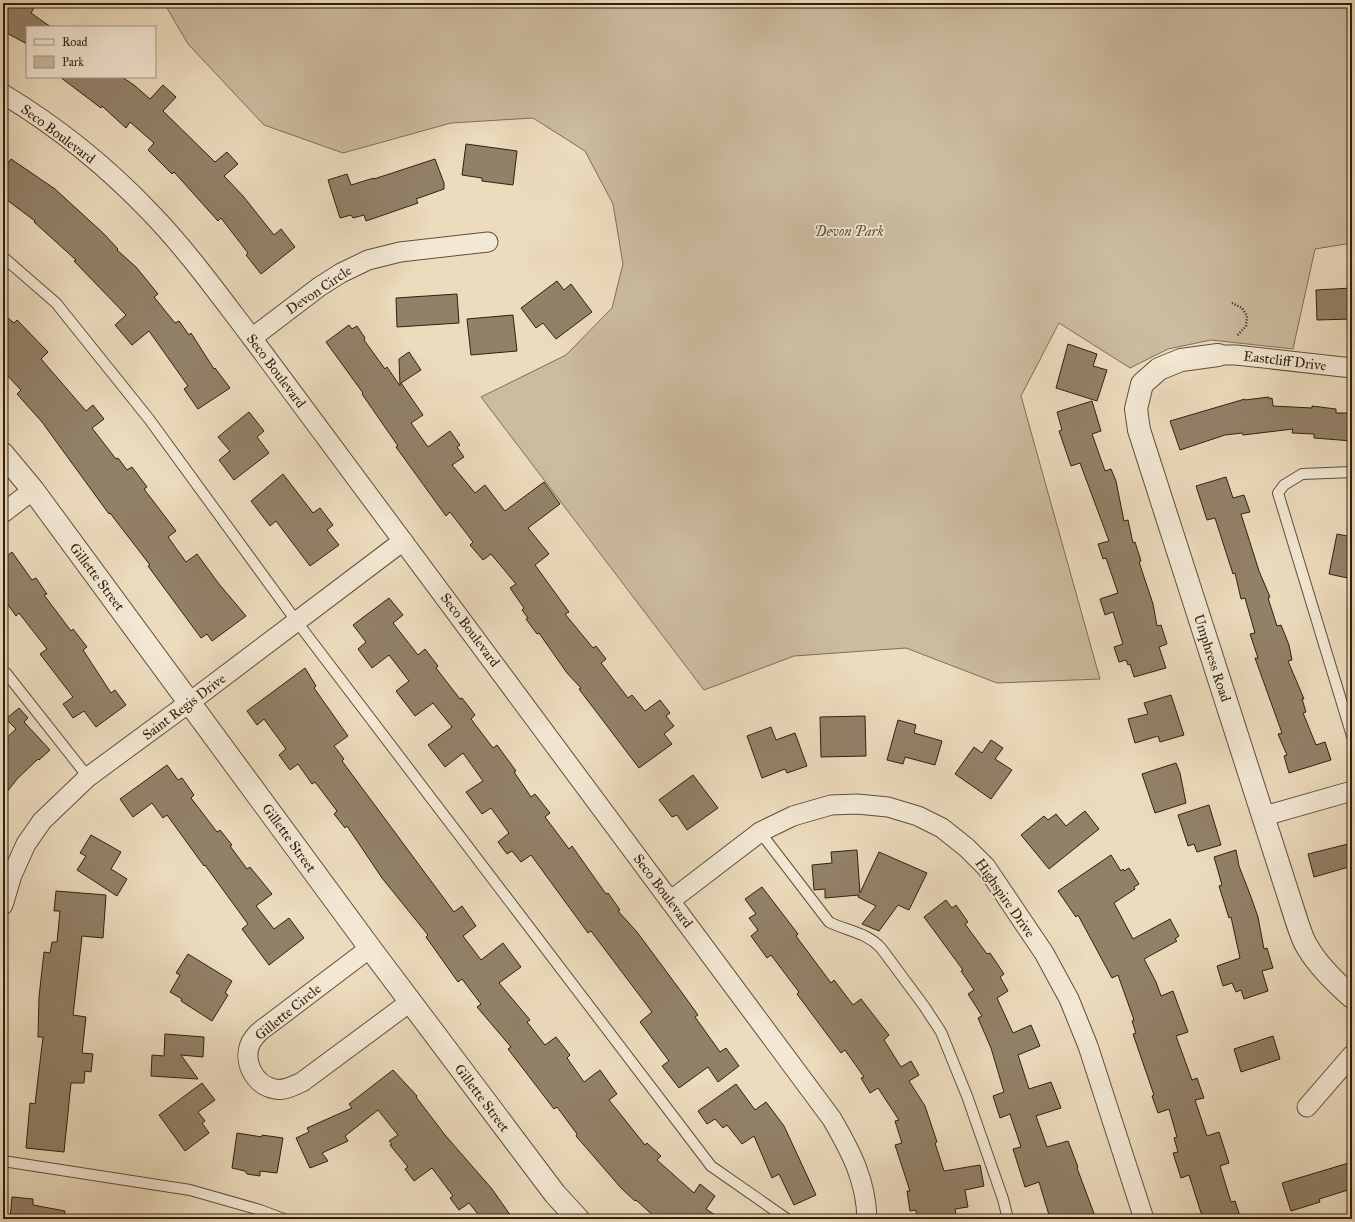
<svg xmlns="http://www.w3.org/2000/svg" width="1355" height="1222" viewBox="0 0 1355 1222" font-family="'IM FELL Great Primer',serif">
<style>
.green{fill:#ccbb9f;stroke:#7e6e56}
.building{fill:#928169;stroke:#30200d}
.lines{fill:none;stroke-linecap:round;stroke-linejoin:round}
.service-casing{stroke:#5f4f39;stroke-width:12}
.minor-casing{stroke:#5f4f39;stroke-width:21}
.tertiary-casing{stroke:#5f4f39;stroke-width:24}
.path{stroke:#30200d;stroke-width:2.5;stroke-dasharray:1 2;stroke-linecap:butt}
.service{stroke:#f3e8d4;stroke-width:10}
.minor{stroke:#f3e8d4;stroke-width:19}
.tertiary{stroke:#f3e8d4;stroke-width:22}
.labels{text-anchor:middle;dominant-baseline:central;stroke-width:3.5;stroke-linejoin:round;paint-order:stroke}
.street-label{font-size:14px;fill:#30200d;stroke:#f3e8d4}
.park-label{font-size:14px;font-style:italic;fill:#5f4e39;stroke:#f3e8d4}
</style>
<rect width="100%" height="100%" fill="#ecdbbd"/>
<filter id="stains"><feTurbulence type="fractalNoise" baseFrequency=".005" numOctaves="4"/><feColorMatrix values="0 0 0 0 .2 0 0 0 0 .09 0 0 0 0 .02 0 0 0 .5 -.17"/></filter>
<radialGradient id="worn" r=".72"><stop offset=".6" stop-color="#630" stop-opacity="0"/><stop offset="1" stop-color="#630" stop-opacity=".3"/></radialGradient>
<polygon class="green" points="164,3 1352,3 1352,243 1315,249 1293,349 1211,340 1168,349 1130,368 1059,323 1021,396 1100,679 997,683 906,648 794,656 704,690 481,397 566,355 612,308 623,264 613,204 585,151 533,118 451,123 343,153 264,125 188,44"/>
<g class="building">
<polygon points="3,3 37,3 31,13 51,27 27,27 27,44 3,31"/>
<polygon points="60,77 122,77 134,85 150,99 163,85 176,97 163,111 215,162 227,152 238,164 224,176 243,196 274,235 281,229 295,247 261,274 246,255 248,253 221,218 218,221 174,172 172,174 148,150 154,143 130,122 126,128 102,106 101,108"/>
<polygon points="466,144 517,151 513,185 482,181 482,178 462,175"/>
<polygon points="11,159 55,189 103,233 118,249 117,250 136,267 158,294 154,297 175,323 179,321 189,335 191,333 214,369 215,368 230,388 198,409 184,389 188,386 149,331 132,345 115,325 126,315 74,261 76,260 34,222 35,221 3,197 3,170"/>
<polygon points="435,159 444,183 444,189 416,199 418,203 366,221 364,215 353,218 351,215 340,218 328,180 347,174 351,185 374,178 374,179"/>
<polygon points="557,281 564,290 571,284 592,312 556,339 543,323 536,328 521,308"/>
<polygon points="1352,288 1352,319 1317,320 1316,290"/>
<polygon points="457,294 459,323 397,327 396,298"/>
<polygon points="3,314 14,323 17,320 48,352 41,359 86,411 93,405 104,419 92,428 116,459 118,458 127,470 132,467 147,487 144,489 176,531 168,537 186,562 197,554 219,584 246,616 212,641 207,634 201,638 148,566 150,565 110,513 109,514 42,422 17,394 21,390 3,371"/>
<polygon points="513,315 517,351 471,355 467,319"/>
<polygon points="349,325 352,329 357,326 365,338 364,340 385,369 387,367 400,386 399,359 409,352 421,370 401,383 423,415 411,423 428,447 450,431 460,445 457,447 464,457 452,465 475,493 485,485 505,511 544,482 560,504 528,528 549,554 535,565 569,612 565,614 593,648 596,646 606,659 601,663 628,698 632,695 645,711 660,700 670,713 666,716 674,726 664,734 672,744 639,768 579,689 581,688 567,673 539,633 537,634 526,619 528,618 522,610 524,608 510,588 516,584 491,554 483,560 470,545 473,542 450,512 446,516 396,447 398,446 362,394 363,393 326,342"/>
<polygon points="1068,344 1097,354 1093,366 1107,370 1097,401 1056,388"/>
<polygon points="1269,397 1269,399 1272,398 1273,406 1312,408 1312,406 1336,409 1336,413 1352,413 1352,441 1314,438 1314,434 1292,433 1293,429 1243,435 1242,433 1225,435 1180,450 1170,421 1245,399 1245,400"/>
<polygon points="1092,401 1101,431 1092,434 1105,471 1111,469 1116,481 1124,521 1128,520 1133,543 1135,542 1141,561 1139,562 1153,604 1157,626 1161,625 1167,644 1159,647 1166,668 1134,677 1130,664 1128,665 1126,660 1119,662 1114,647 1123,644 1113,612 1105,615 1100,599 1118,593 1106,558 1103,559 1098,544 1109,541 1080,463 1071,466 1059,431 1062,430 1057,412"/>
<polygon points="249,412 264,431 257,437 269,453 234,480 219,460 230,451 218,437"/>
<polygon points="283,474 313,513 320,508 333,525 327,530 339,545 310,566 276,521 270,526 251,501"/>
<polygon points="1226,477 1233,498 1244,495 1250,512 1241,514 1259,571 1270,597 1268,598 1277,626 1281,625 1289,645 1292,660 1288,661 1304,699 1302,699 1306,712 1303,713 1316,745 1325,742 1331,760 1289,773 1284,756 1287,755 1278,734 1282,733 1255,658 1258,658 1250,634 1255,633 1245,598 1241,599 1235,573 1233,574 1215,518 1207,520 1196,486"/>
<polygon points="1337,534 1352,537 1352,579 1329,574"/>
<polygon points="12,552 32,580 36,578 47,594 44,595 71,631 73,629 87,647 83,650 111,693 115,690 126,705 96,727 84,711 73,718 63,704 73,697 40,654 47,649 19,613 16,616 3,598 3,559"/>
<polygon points="389,598 403,615 393,623 418,655 425,649 438,666 436,668 460,699 462,698 475,715 471,719 493,748 497,745 516,771 514,772 531,797 535,794 550,813 545,817 569,849 572,846 606,894 608,893 620,910 618,911 637,932 680,990 698,1015 695,1017 720,1052 726,1048 739,1066 718,1082 708,1067 679,1088 662,1066 669,1061 640,1022 652,1012 591,931 588,933 531,855 521,862 512,851 507,854 498,842 509,833 491,808 482,814 466,792 483,781 463,753 445,767 428,745 452,727 433,703 415,716 396,691 409,681 389,655 372,668 358,649 366,642 353,625"/>
<polygon points="305,668 316,686 314,688 348,736 334,746 344,759 342,761 454,912 462,906 476,926 463,936 481,960 503,943 521,967 499,983 530,1020 527,1022 545,1045 556,1037 570,1055 567,1058 584,1082 600,1070 617,1094 609,1100 645,1145 647,1143 661,1156 657,1160 694,1193 700,1184 715,1196 706,1209 721,1219 657,1219 636,1200 635,1201 621,1188 576,1136 577,1134 557,1107 554,1109 508,1049 511,1047 477,1007 481,1004 462,979 458,982 426,937 428,935 382,878 347,826 345,828 334,814 337,811 315,782 312,784 298,764 290,770 279,755 286,749 264,719 257,725 247,711"/>
<polygon points="1171,695 1184,735 1160,742 1158,736 1135,743 1128,719 1148,714 1144,703"/>
<polygon points="19,708 28,718 24,722 50,750 39,760 38,759 17,779 3,797 3,741 16,729 6,719"/>
<polygon points="865,716 866,756 821,757 820,717"/>
<polygon points="898,720 916,725 914,733 942,741 935,765 905,757 903,764 887,760"/>
<polygon points="771,727 776,740 795,733 807,766 787,773 785,769 762,778 747,736"/>
<polygon points="991,740 1003,748 995,759 1012,770 991,799 955,774 974,747 982,753"/>
<polygon points="1176,763 1180,773 1186,803 1155,813 1142,774"/>
<polygon points="167,765 178,780 182,778 194,795 191,798 217,832 220,830 232,845 230,846 247,869 250,867 272,894 256,906 274,929 289,918 304,938 269,965 242,929 248,924 205,865 204,866 167,815 163,818 152,803 133,817 120,799"/>
<polygon points="693,775 718,808 687,830 677,815 672,817 659,800"/>
<polygon points="1209,805 1221,845 1197,852 1194,844 1188,846 1178,815"/>
<polygon points="1085,811 1099,829 1049,869 1021,835 1044,816 1048,820 1056,814 1066,826"/>
<polygon points="91,835 121,852 111,869 127,879 117,896 77,870 86,856 80,853"/>
<polygon points="1352,843 1352,866 1314,877 1308,854"/>
<polygon points="857,850 860,893 879,852 927,873 909,910 898,905 879,931 862,924 876,906 858,897 859,895 825,898 825,889 814,890 812,865 832,863 831,852"/>
<polygon points="1236,850 1239,866 1251,897 1258,917 1264,949 1267,948 1273,968 1262,971 1268,991 1244,999 1241,990 1236,992 1232,983 1223,986 1217,966 1240,958 1231,917 1229,918 1219,886 1222,885 1214,857"/>
<polygon points="1111,855 1121,871 1123,869 1124,871 1129,868 1139,884 1134,887 1135,889 1114,903 1133,939 1170,919 1179,936 1175,939 1177,941 1144,959 1156,982 1161,996 1173,991 1188,1032 1176,1036 1192,1080 1197,1078 1204,1098 1195,1100 1207,1136 1219,1132 1229,1163 1220,1166 1231,1202 1235,1201 1240,1216 1229,1219 1203,1219 1189,1175 1181,1178 1173,1153 1178,1152 1174,1138 1177,1137 1169,1109 1158,1113 1152,1096 1154,1095 1133,1034 1136,1033 1132,1021 1134,1020 1118,975 1112,978 1078,915 1076,917 1058,891"/>
<polygon points="762,887 798,934 796,936 831,983 834,980 853,1005 861,999 889,1035 884,1040 901,1067 911,1061 919,1075 909,1081 925,1106 937,1142 935,1143 944,1171 980,1165 984,1186 965,1190 968,1207 955,1209 957,1219 917,1219 916,1210 910,1211 907,1191 910,1191 895,1145 902,1143 895,1121 899,1120 878,1088 870,1093 861,1078 864,1077 845,1050 841,1053 797,994 799,992 771,955 767,958 751,936 758,930 749,918 756,914 745,899"/>
<polygon points="56,891 106,895 103,938 82,936 73,1015 86,1017 82,1053 93,1054 91,1072 85,1071 84,1083 71,1083 64,1152 26,1148 30,1103 35,1104 43,1037 38,1037 39,997 44,952 50,953 52,942 57,942 60,911 54,911"/>
<polygon points="946,900 952,908 956,905 968,922 965,924 987,954 990,953 1004,974 1000,977 1008,991 997,998 1013,1033 1031,1025 1040,1046 1018,1055 1029,1089 1051,1082 1061,1108 1036,1116 1047,1147 1068,1141 1078,1167 1077,1168 1096,1219 1053,1219 1051,1214 1049,1215 1039,1182 1025,1187 1013,1149 1021,1147 1010,1114 1000,1118 993,1096 1004,1092 991,1048 978,1018 982,1016 968,994 974,990 961,971 963,970 924,917"/>
<polygon points="188,954 232,981 225,993 228,995 212,1021 181,1001 182,999 170,992 180,975 176,973"/>
<polygon points="165,1034 204,1037 203,1057 181,1055 198,1079 151,1076 152,1055 164,1056"/>
<polygon points="1273,1036 1280,1059 1241,1072 1234,1049"/>
<polygon points="393,1070 417,1096 416,1097 445,1135 492,1189 513,1219 482,1219 469,1203 459,1210 450,1198 453,1196 432,1168 414,1181 405,1169 408,1167 390,1145 392,1144 389,1141 398,1135 378,1110 345,1136 348,1141 322,1153 328,1161 310,1168 296,1138 309,1132 307,1128 352,1108 349,1104"/>
<polygon points="202,1083 215,1100 198,1112 205,1121 202,1123 209,1133 185,1151 159,1115"/>
<polygon points="736,1084 755,1110 766,1102 784,1126 816,1195 794,1205 779,1174 772,1178 754,1136 742,1144 727,1125 723,1128 715,1119 707,1124 698,1111"/>
<polygon points="237,1133 262,1137 262,1135 283,1138 277,1173 260,1171 260,1176 247,1174 245,1171 232,1168"/>
<polygon points="1352,1162 1352,1187 1348,1188 1348,1190 1319,1199 1320,1202 1291,1211 1282,1183"/>
<polygon points="12,1197 33,1199 33,1205 65,1211 64,1219 10,1219"/>
</g>
<g class="lines">
<defs>
<g id="service">
<polyline points="3,257 56,303 149,419 297,622 711,1166 787,1219"/>
<polyline points="1352,472 1302,474 1284,485 1278,493 1352,736"/>
<polyline points="6,673 88,777"/>
<path d="M760 832 829 922C847 931 866 932 881 948L924 1006 941 1032 967 1096 1003 1199 1008 1219"/>
<polyline points="3,1161 190,1190 260,1210 284,1219"/>
</g>
<g id="minor">
<path d="M3 94C56 126 106 166 149 211 187 250 219 295 252 338L832 1119C851 1152 866 1180 867 1219"/>
<polyline points="252,338 319,287 341,273 368,260 400,252 488,242"/>
<polyline points="1218,355 1236,355 1352,368"/>
<polyline points="3,513 33,490"/>
<polyline points="1264,816 1352,791"/>
<polyline points="670,901 760,832 793,816 831,805 857,804 888,807 918,816 942,828 967,848 986,867 1044,953 1069,999 1088,1046 1144,1219"/>
<polyline points="3,905 12,875 26,844 42,821 88,777 190,702 403,541"/>
<path d="M370 948 259 1032C256 1035 253 1039 251 1042 242 1061 254 1085 275 1089 284 1091 293 1086 302 1082L410 1002"/>
<polyline points="1307,1107 1352,1055"/>
</g>
<g id="tertiary">
<path d="M1218 355 1181 360 1159 369 1142 384 1136 409 1139 430 1298 925C1301 933 1303 941 1308 948 1319 967 1336 983 1352 997"/>
<polyline points="3,454 33,490 370,948 555,1194 578,1219"/>
</g>
</defs>
<use href="#service" class="service-casing"/>
<use href="#minor" class="minor-casing"/>
<use href="#tertiary" class="tertiary-casing"/>
<polyline class="path" points="1232,303 1242,308 1247,316 1246,326 1237,336"/>
<use href="#service" class="service"/>
<use href="#minor" class="minor"/>
<use href="#tertiary" class="tertiary"/>
</g>
<g class="labels">
<g class="street-label">
<text transform="translate(58 134) rotate(37)">Seco Boulevard</text>
<text transform="translate(319 290) rotate(-34)">Devon Circle</text>
<text transform="translate(1285 361) rotate(7)">Eastcliff Drive</text>
<text transform="translate(276 371) rotate(53)">Seco Boulevard</text>
<text transform="translate(97 577) rotate(53)">Gillette Street</text>
<text transform="translate(470 630) rotate(53)">Seco Boulevard</text>
<text transform="translate(1212 658) rotate(72)">Umphress Road</text>
<text transform="translate(184 707) rotate(-37)">Saint Regis Drive</text>
<text transform="translate(289 838) rotate(54)">Gillette Street</text>
<text transform="translate(663 891) rotate(53)">Seco Boulevard</text>
<text transform="translate(1005 898) rotate(55)">Highspire Drive</text>
<text transform="translate(288 1012) rotate(-39)">Gillette Circle</text>
<text transform="translate(482 1098) rotate(53)">Gillette Street</text>
</g>
<g class="park-label">
<text x="849" y="231">Devon Park</text>
</g>
</g>
<rect width="1355" height="1222" fill="none" stroke="#ecdbbd" stroke-width="16"/>
<rect x="4" y="4" width="1347" height="1214" fill="none" stroke="#30200d" stroke-width="2"/>
<rect x="8" y="8" width="1339" height="1206" fill="none" stroke="#30200d"/>
<rect x="26" y="26" width="130" height="52" fill="#f3e8d4" stroke="#a59884"/>
<rect x="34" y="39" width="20" height="6" fill="#f3e8d4" stroke="#a59884"/>
<text x="62" y="46" font-size="12" fill="#30200d">Road</text>
<rect x="34" y="56" width="20" height="12" fill="#ccbb9f" stroke="#a59884"/>
<text x="62" y="66" font-size="12" fill="#30200d">Park</text>
<rect width="100%" height="100%" filter="url(#stains)"/>
<rect width="100%" height="100%" fill="url(#worn)"/>
</svg>
